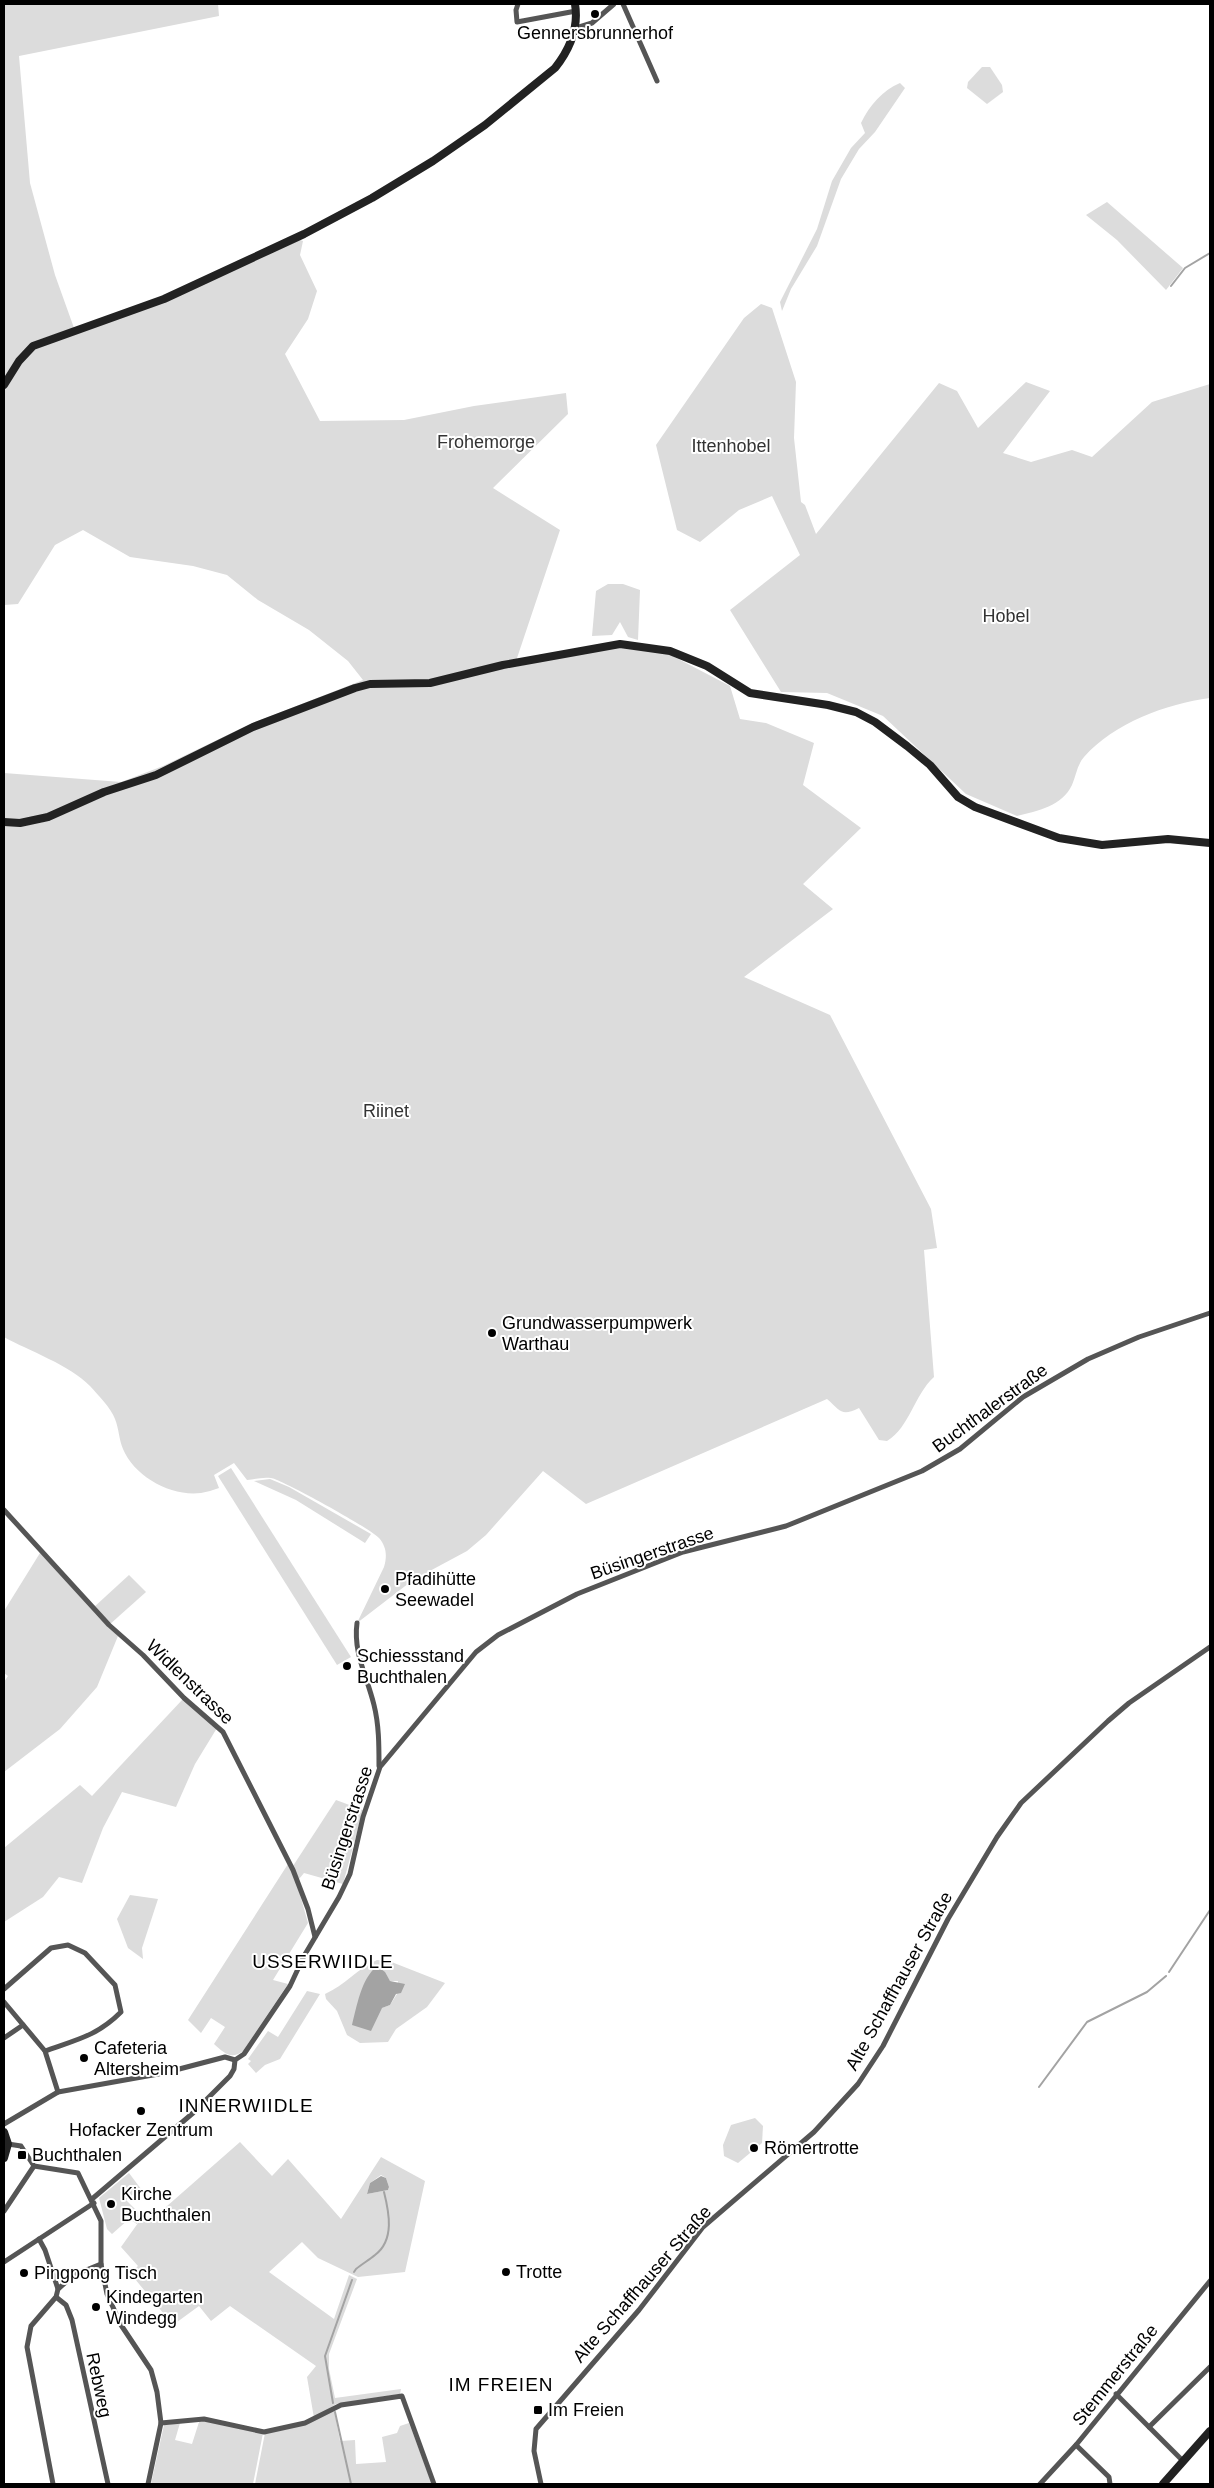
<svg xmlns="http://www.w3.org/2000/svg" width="1214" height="2488" viewBox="0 0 1214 2488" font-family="Helvetica,sans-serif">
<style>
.green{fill:#dcdcdc;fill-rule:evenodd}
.water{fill:#a3a3a3}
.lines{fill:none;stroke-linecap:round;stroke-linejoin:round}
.stream{stroke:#a3a3a3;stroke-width:2}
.street{stroke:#555;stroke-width:5}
.secondary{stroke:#222;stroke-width:8}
.poi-dot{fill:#000;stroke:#fff;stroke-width:2}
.labels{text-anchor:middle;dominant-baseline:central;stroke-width:4;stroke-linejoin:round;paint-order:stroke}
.poi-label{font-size:18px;fill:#000;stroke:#fff;text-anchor:start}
.park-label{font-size:18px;fill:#333;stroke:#fff}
.street-label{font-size:18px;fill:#000;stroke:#fff}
.neighbourhood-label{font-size:19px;letter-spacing:1px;fill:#000;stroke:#fff}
</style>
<rect width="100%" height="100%" fill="#fff"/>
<g class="green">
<polygon points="4,4 218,4 219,16 19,56 30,183 55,275 74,328 38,340 4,380"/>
<polygon points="982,67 990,67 1002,85 1003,92 987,104 967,88 968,82"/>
<path d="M900 83 905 88 875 132 859 149 841 179 817 246 791 289 782 311 780 302 817 229 832 181 851 148 865 133 861 123C869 106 883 90 900 83Z"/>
<polygon points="1107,202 1183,268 1166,290 1117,240 1086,215"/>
<path d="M300 240 303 241 300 255 317 291 308 319 285 354 320 421 404 420 474 406 566 393 568 414 493 488 560 530 514 667 620 645 665 652 730 686 740 719 766 723 814 743 803 785 861 828 803 884 833 909 744 977 830 1015 931 1209 937 1248 924 1250 934 1377C914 1395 910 1427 887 1441L879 1440 859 1408C841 1417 841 1411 827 1399L586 1504 543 1471 486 1535 467 1551 413 1580 357 1623 384 1567C387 1557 387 1547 379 1538 371 1529 283 1480 271 1478 263 1477 255 1479 247 1480L234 1463 214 1475 219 1488C213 1490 207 1492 201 1493 171 1497 134 1476 123 1449 119 1440 119 1429 115 1419 111 1408 98 1395 90 1386 70 1365 29 1351 4 1337V773L121 782 163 766 250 724 363 680 348 661 309 630 258 600 227 575 193 566 130 557 83 530 55 545 18 604 4 605V389L19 365 34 349 151 306Z"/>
<path d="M761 304 772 308 796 382 794 438 801 502 805 505 816 534 939 383 957 391 978 428 1026 382 1050 391 1003 453 1031 462 1072 450 1092 457 1152 402 1210 384V698C1166 704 1114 723 1084 757 1077 765 1076 776 1072 785 1062 806 1038 811 1017 816L966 794 883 716 827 693 781 692 730 610 800 555 772 496 739 510 700 542 677 530 656 445 744 318Z"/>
<polygon points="608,584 623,584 640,590 638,640 628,637 620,622 612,635 592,636 596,591"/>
<polygon points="231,1468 351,1657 337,1665 218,1476"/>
<polygon points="270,1479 289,1487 371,1534 365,1543 296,1500 254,1481"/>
<path d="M40 1553C68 1580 89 1611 118 1636L97 1687 60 1729 4 1772V1682L8 1676 4 1673V1611Z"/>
<polygon points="129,1575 146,1592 109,1625 93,1608"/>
<polygon points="183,1699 217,1728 195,1764 176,1807 122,1792 103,1828 82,1883 59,1877 43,1897 4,1922 4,1848 80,1785 92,1796"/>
<polygon points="336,1800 363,1810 343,1884 304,1873 299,1879 293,1866"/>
<path d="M288 1864 297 1884 308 1923 273 1980 288 1984 243 2051C231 2060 224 2053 214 2044L225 2027 211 2018 201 2033 188 2020Z"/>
<polygon points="130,1895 158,1899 142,1948 143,1959 128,1948 117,1919"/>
<path d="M377 1960 389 1961 445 1983 427 2007 396 2029 388 2042 360 2043 347 2035 337 2011 326 1999 325 1994C345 1985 357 1969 377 1960ZM379 1967 390 1981H398L397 1994 390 2005 382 2008Z"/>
<polygon points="307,1991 320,1994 280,2059 265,2065 256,2073 248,2064 251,2061 248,2059 268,2031 278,2037"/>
<polygon points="755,2118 763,2126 762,2143 738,2163 724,2156 723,2145 731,2125"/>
<path d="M240 2142 272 2176 288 2159 341 2219 381 2157 425 2181 405 2272 358 2277 318 2258 302 2242 269 2272 334 2319 349 2275 357 2279 329 2354V2369L335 2398 401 2389 400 2394 336 2404 314 2418 307 2377 316 2366 230 2306 211 2321 199 2306 173 2325 130 2273 138 2266 121 2247 143 2216 150 2221ZM381 2175 386 2178 389 2187 388 2190 367 2194 370 2183Z"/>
<polygon points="129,2173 141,2189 126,2200 142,2216 137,2224 129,2219 112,2234 107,2229 99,2198"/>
<path d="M334 2409 340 2441 355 2440 356 2464 386 2462 382 2437 397 2433 400 2426 409 2423 432 2484H255L265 2433C291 2428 311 2423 334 2409Z"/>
<polygon points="205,2421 263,2433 253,2484 151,2484 164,2425 180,2423 175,2440 192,2444 199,2422"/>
</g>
<g class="water">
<path d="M377 1966 385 1972 390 1981 405 1984 401 1993 396 1994 390 2005 382 2008 371 2031 352 2025C357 2006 361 1979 377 1966Z"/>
<polygon points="381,2176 386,2178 389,2187 388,2190 367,2194 370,2183"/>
</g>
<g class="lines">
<g class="stream">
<polyline points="1171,286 1185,268 1210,253"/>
<polyline points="1169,1972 1210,1910"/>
<polyline points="1039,2087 1087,2022 1147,1992 1166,1976"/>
<path d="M354 2272 356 2269C362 2264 369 2260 375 2255 395 2240 389 2212 384 2192"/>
<polyline points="333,2403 325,2356 352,2280"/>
<polyline points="335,2412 351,2484"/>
</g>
<g class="street">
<polyline points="518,4 516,10 517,22 576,11"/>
<polyline points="623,4 657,81"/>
<polyline points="576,28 592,23 614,4"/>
<polyline points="4,1510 109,1625 143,1655 184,1698 223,1732 293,1870 308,1909 315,1937"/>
<path d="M357 1623C353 1653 367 1676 374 1705 379 1725 379 1745 379 1766"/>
<path d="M4 1989 51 1948 68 1945 85 1953 115 1985 121 2012C97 2036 76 2040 45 2051"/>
<polyline points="4,2002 45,2051 58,2092"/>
<polyline points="4,2038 23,2025"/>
<polyline points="4,2124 58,2092 164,2073 225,2057 235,2060"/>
<polyline points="8,2144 21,2146 34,2166 78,2173 101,2221 101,2264 107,2294 121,2325 151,2370 157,2392 161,2423 148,2484"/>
<polyline points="92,2199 193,2113 230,2076 234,2069 235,2060 244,2054 290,1986 304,1956 339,1897 350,1874 363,1817 380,1767 476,1652 498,1635 577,1594 683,1552 786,1526 922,1471 960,1449 1023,1397 1088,1359 1139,1337 1210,1313"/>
<polyline points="4,2211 34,2166"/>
<polyline points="39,2239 45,2250 58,2289"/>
<polyline points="4,2262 94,2203"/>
<polyline points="56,2297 66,2305 72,2320 108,2484"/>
<polyline points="1116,2394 1184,2462"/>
<polyline points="161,2423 204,2419 264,2432 305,2423 341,2405 402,2396 434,2484"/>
<polyline points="1149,2427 1210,2367"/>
<polyline points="1076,2445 1109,2477 1110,2484"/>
<polyline points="53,2484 27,2347 31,2326 56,2297 58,2289 74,2275 101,2264"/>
<polyline points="541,2484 534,2451 536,2429 639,2310 703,2227 814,2132 858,2084 883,2046 948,1919 997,1837 1021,1803 1108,1721 1129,1703 1210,1647"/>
<polyline points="1040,2484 1076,2445 1210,2281"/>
</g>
<g class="secondary">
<path d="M4 385 19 361 33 346 164 299 304 234 372 198 433 161 485 125 555 68C570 49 579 28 575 4"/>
<polyline points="4,822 20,823 48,817 104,792 156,775 253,727 355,688 370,684 430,683 503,665 620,644 670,651 707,666 750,693 828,705 856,712 875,722 907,746 930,765 958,797 975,807 1059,838 1102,845 1168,839 1210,843"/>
<polyline points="4,2132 8,2144 4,2158"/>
<polyline points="1163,2484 1210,2431"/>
</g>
</g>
<g class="poi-dot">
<circle cx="595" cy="14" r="5"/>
<circle cx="492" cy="1333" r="5"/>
<circle cx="385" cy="1589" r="5"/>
<circle cx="347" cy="1666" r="5"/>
<circle cx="84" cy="2058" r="5"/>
<circle cx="141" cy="2111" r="5"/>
<circle cx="754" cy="2148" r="5"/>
<rect x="17" y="2150" width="10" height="10" rx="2.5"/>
<circle cx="111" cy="2204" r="5"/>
<circle cx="506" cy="2272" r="5"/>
<circle cx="24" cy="2273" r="5"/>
<circle cx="96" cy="2307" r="5"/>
<rect x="533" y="2405" width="10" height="10" rx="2.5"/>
</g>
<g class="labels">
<g class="poi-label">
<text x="595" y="33" text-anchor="middle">Gennersbrunnerhof</text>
<text x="502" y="1323">Grundwasserpumpwerk<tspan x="502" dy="21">Warthau</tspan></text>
<text x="395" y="1579">Pfadihütte<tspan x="395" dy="21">Seewadel</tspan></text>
<text x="357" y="1656">Schiessstand<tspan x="357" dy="21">Buchthalen</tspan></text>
<text x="94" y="2048">Cafeteria<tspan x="94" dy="21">Altersheim</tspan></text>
<text x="141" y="2130" text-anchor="middle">Hofacker Zentrum</text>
<text x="764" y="2148">Römertrotte</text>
<text x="32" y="2155">Buchthalen</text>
<text x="121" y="2194">Kirche<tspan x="121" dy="21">Buchthalen</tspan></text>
<text x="516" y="2272">Trotte</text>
<text x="34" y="2273">Pingpong Tisch</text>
<text x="106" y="2297">Kindegarten<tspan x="106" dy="21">Windegg</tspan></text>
<text x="548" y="2410">Im Freien</text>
</g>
<g class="park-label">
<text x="486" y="442">Frohemorge</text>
<text x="731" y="446">Ittenhobel</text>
<text x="1006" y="616">Hobel</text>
<text x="386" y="1111">Riinet</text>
</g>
<g class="street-label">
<text transform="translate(990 1408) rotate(-36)">Buchthalerstraße</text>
<text transform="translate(652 1553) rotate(-19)">Büsingerstrasse</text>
<text transform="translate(190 1682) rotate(44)">Widlenstrasse</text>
<text transform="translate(347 1828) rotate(-72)">Büsingerstrasse</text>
<text transform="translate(899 1981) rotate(-61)">Alte Schaffhauser Straße</text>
<text transform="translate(642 2284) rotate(-49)">Alte Schaffhauser Straße</text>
<text transform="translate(1115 2375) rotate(-51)">Stemmerstraße</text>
<text transform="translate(99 2385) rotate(78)">Rebweg</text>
</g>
<g class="neighbourhood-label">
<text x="323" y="1961">USSERWIIDLE</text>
<text x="246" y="2105">INNERWIIDLE</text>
<text x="501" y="2384">IM FREIEN</text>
</g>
</g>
<rect width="1214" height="2488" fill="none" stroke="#000000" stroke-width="10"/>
</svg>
